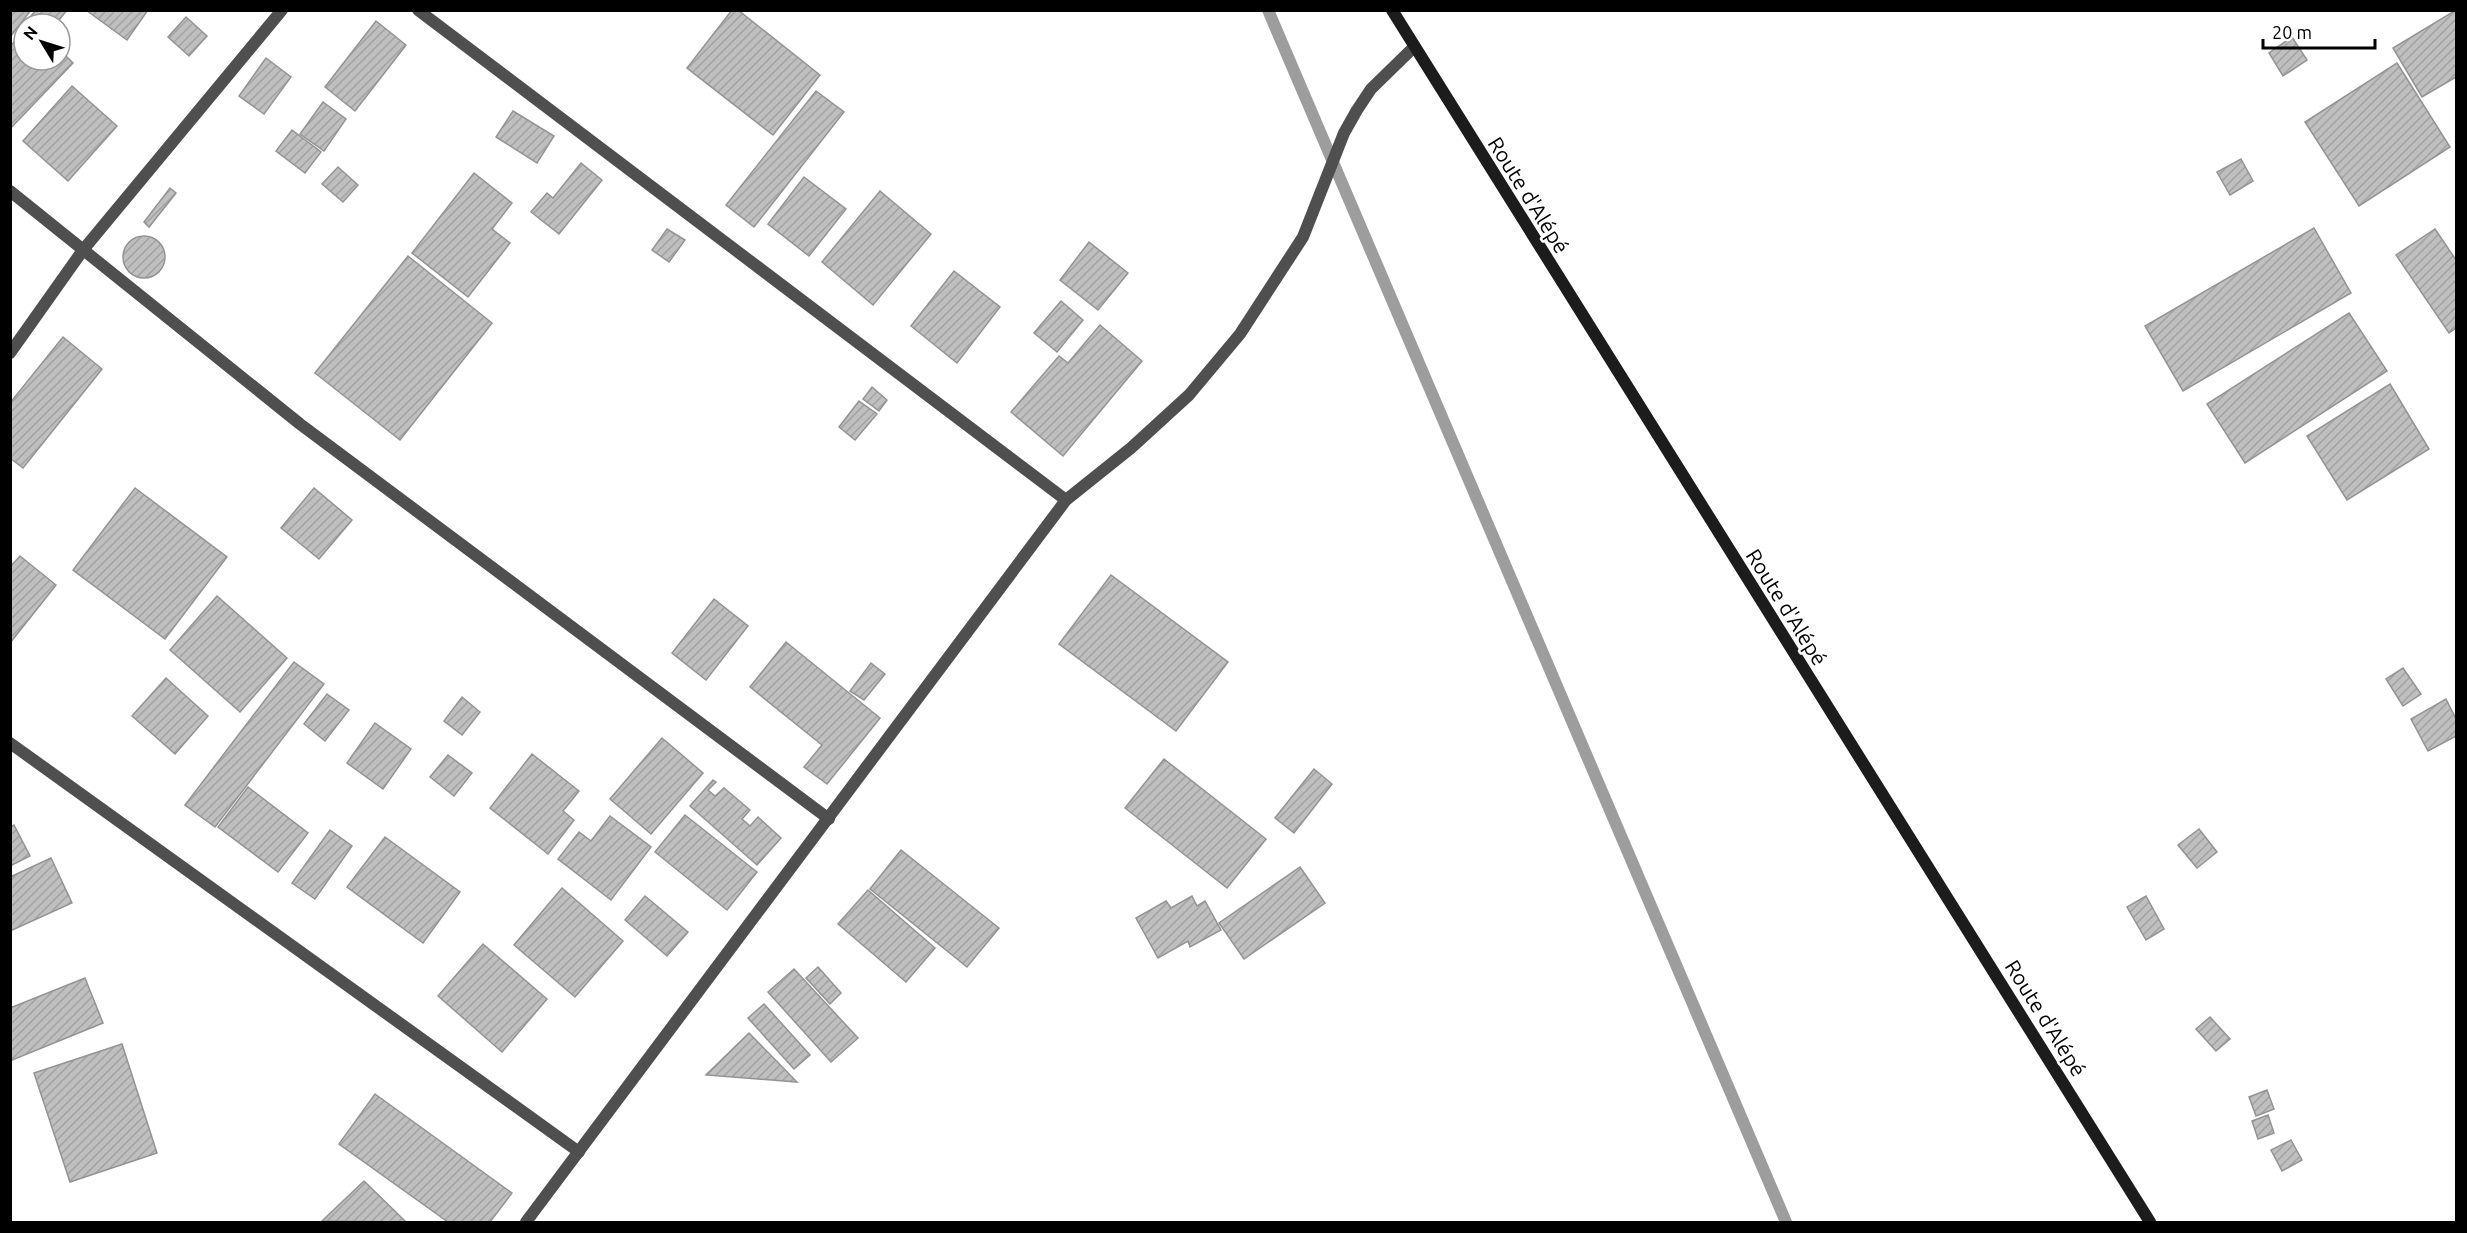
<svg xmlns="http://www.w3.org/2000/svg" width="2467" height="1233" viewBox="0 0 2467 1233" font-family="Ubuntu,sans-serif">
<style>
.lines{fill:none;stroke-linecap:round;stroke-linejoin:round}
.stream{stroke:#9d9d9d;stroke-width:12}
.building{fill:url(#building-hatch);stroke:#939393;stroke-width:1.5}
.street{stroke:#4f4f4f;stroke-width:12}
.secondary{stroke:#1c1c1c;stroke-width:12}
.labels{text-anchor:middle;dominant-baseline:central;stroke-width:5;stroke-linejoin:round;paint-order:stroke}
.street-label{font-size:21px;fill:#000;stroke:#fff}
</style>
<defs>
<pattern id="building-hatch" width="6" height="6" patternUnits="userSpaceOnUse" patternTransform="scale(1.5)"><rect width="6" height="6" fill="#bfbfbf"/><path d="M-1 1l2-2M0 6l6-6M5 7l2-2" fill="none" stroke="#a2a2a2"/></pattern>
</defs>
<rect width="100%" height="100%" fill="#fff"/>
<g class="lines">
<polyline class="stream" points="1268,10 1786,1222"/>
</g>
<g class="building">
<polygon points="10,10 31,10 11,36 10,36"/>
<polygon points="36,10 67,10 56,24 41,24 31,16"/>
<polygon points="86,10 148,10 127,40"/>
<polygon points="732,10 738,10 820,75 773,135 687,68"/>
<polygon points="2456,10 2456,77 2422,97 2393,48"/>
<polygon points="186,17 207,36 189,56 168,37"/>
<polygon points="376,21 406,45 355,111 325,87"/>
<polygon points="24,32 24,60 60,60 60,50 73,63 10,129 10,46"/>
<polygon points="2292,37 2307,60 2283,76 2269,53"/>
<polygon points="266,58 291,77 264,114 239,96"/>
<polygon points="2397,63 2450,147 2359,206 2305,122"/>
<polygon points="72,86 117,126 68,181 23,141"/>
<polygon points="816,91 844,112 754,227 726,205"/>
<polygon points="323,102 346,119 324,151 300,134"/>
<polygon points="513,111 554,136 537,163 496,137"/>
<polygon points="292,130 321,152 305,173 276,151"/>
<polygon points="2241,159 2253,181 2230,195 2217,172"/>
<polygon points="581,163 602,180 559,234 531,212 547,193 553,198"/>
<polygon points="338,167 358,185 343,202 322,184"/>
<polygon points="474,173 512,203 492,229 510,243 468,297 412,253"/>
<polygon points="804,177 846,209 809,256 768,224"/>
<polygon points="170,188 176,193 149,227 144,222"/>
<polygon points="880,191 931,234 873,305 822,262"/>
<polygon points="2314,228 2351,293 2183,391 2145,326"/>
<polygon points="667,229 685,240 669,262 652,250"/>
<polygon points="2435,229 2456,260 2456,328 2449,333 2396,255"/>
<circle cx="144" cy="257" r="21"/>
<polygon points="1089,242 1128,273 1098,310 1060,280"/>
<polygon points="408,256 492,323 400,440 315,373"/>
<polygon points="954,271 1000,307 957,363 911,326"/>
<polygon points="1061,301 1083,320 1057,352 1034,333"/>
<polygon points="2349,313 2387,371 2245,463 2207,404"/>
<polygon points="1100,325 1142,361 1063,456 1011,412 1059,356 1068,363"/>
<polygon points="63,337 102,369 23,468 10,458 10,403"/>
<polygon points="2390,384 2429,449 2347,500 2307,436"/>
<polygon points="872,387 887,400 879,411 863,399"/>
<polygon points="859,401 877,414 855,440 839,427"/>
<polygon points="135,488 227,557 165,639 73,570"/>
<polygon points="314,488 352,520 319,559 281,528"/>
<polygon points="20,556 56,585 10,643 10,567"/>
<polygon points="1111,575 1228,662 1176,731 1059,644"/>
<polygon points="217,596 287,658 240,712 170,650"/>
<polygon points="714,599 748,626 706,680 672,653"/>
<polygon points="786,642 880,718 827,784 804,767 822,745 750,687"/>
<polygon points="294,662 324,684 215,827 185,805"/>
<polygon points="871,663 885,674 864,700 850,691"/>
<polygon points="2403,668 2421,694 2403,706 2386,679"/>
<polygon points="166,678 208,716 175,754 132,716"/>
<polygon points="327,694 349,710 325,741 304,724"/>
<polygon points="462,697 480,712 462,735 444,721"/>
<polygon points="2446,699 2456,719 2456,736 2428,751 2411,719"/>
<polygon points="375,723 411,749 383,789 347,763"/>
<polygon points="662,738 703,773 651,834 610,799"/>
<polygon points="532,754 579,791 563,811 574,820 548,854 490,808"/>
<polygon points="448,755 472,773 454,796 430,777"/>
<polygon points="1164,759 1266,839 1227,888 1125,808"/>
<polygon points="1314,769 1332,784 1294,833 1275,818"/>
<polygon points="713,780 716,782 708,790 715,796 724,788 750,810 742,819 750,826 758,817 781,838 757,865 690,806"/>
<polygon points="248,787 308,833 278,872 218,827"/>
<polygon points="685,815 757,872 727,910 655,852"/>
<polygon points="610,816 651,847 611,900 558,859 579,832 591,841"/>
<polygon points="14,825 30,856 10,866 10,827"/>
<polygon points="2199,829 2217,852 2197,868 2178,845"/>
<polygon points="330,830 352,846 315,899 292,883"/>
<polygon points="385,837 460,892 423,943 347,887"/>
<polygon points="901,850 999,928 967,967 870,889"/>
<polygon points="51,858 72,903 10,931 10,877"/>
<polygon points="1300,867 1325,903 1244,959 1219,923"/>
<polygon points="562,888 623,941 575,997 514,945"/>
<polygon points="868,890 935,948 906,982 838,924"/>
<polygon points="645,896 688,932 667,956 625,920"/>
<polygon points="1192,896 1197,906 1205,901 1221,930 1190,947 1188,941 1158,958 1136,918 1166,901 1171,908"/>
<polygon points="2146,896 2164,929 2146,940 2127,907"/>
<polygon points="483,944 547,999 502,1052 438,996"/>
<polygon points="818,967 841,993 830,1004 806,978"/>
<polygon points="794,969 858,1038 831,1062 768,992"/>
<polygon points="85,978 103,1023 10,1061 10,1008"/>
<polygon points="764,1004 810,1055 794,1069 748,1018"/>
<polygon points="2210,1017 2230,1039 2216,1051 2196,1029"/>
<polygon points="749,1033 797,1082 706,1075"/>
<polygon points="122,1044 157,1153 70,1182 34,1073"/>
<polygon points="2267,1090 2274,1109 2256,1116 2249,1097"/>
<polygon points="375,1094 512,1193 490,1222 448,1222 339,1144"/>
<polygon points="2268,1115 2274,1133 2258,1139 2252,1121"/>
<polygon points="2291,1140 2302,1160 2282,1171 2271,1150"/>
<polygon points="364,1181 406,1222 322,1221"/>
</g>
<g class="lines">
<g class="street">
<polyline points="418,10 1066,500"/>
<polyline points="10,191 300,424 829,819"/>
<polyline points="10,353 83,250 282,10"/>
<polyline points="10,743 579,1152"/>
<polyline points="526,1222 1066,500 1131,448 1189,395 1240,334 1303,237 1344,133 1357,110 1371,89 1414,47"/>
</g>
<polyline class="secondary" points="1392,10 2150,1222"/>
</g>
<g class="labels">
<g class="street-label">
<text transform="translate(1529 195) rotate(58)">Route d'Alépé</text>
<text transform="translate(1787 607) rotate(58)">Route d'Alépé</text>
<text transform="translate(2046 1018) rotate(58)">Route d'Alépé</text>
</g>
</g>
<rect width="2467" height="1233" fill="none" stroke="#000000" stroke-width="24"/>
<g transform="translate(42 42) rotate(308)"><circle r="28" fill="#ffffff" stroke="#999999" stroke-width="1.5"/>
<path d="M0-4.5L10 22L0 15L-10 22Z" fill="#000000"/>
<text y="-9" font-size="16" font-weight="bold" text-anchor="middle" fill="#000000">N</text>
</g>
<path d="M2263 39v9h112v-9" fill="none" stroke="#000000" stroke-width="3"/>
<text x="2272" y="39" font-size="18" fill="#000000" stroke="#ffffff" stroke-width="4.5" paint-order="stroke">20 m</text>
</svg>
